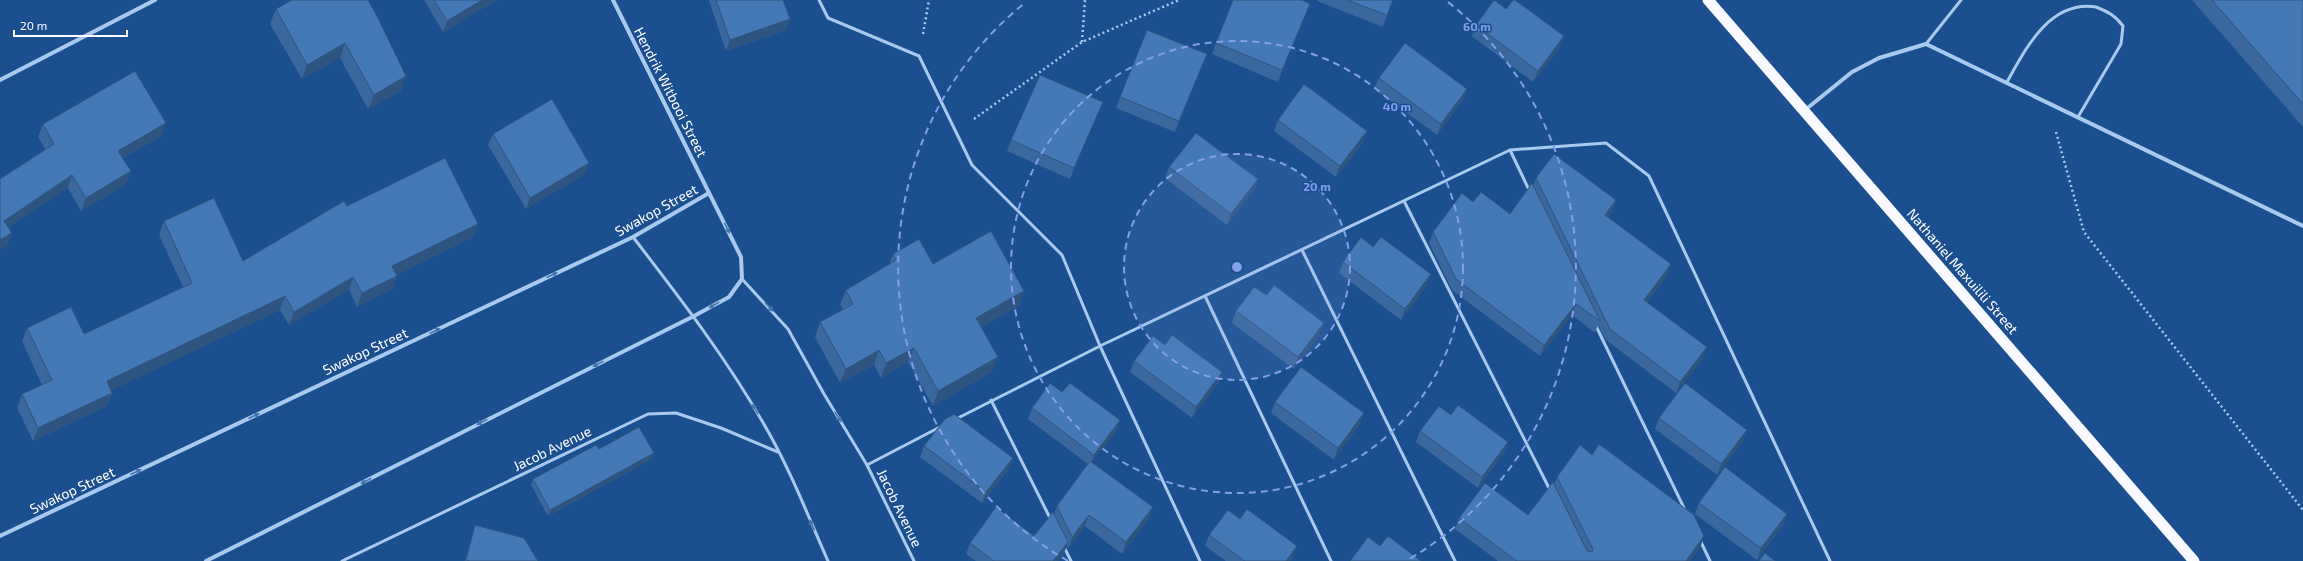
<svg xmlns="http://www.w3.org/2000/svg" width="2303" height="561" viewBox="0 0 2303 561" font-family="'Exo 2',sans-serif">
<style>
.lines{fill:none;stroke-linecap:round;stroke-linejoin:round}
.path{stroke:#a9c9ee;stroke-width:2.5;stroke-dasharray:2 3;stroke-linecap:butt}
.service{stroke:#a9c9ee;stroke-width:3}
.minor{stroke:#a9c9ee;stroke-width:4}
.trunk{stroke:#f8faff;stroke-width:11}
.wall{fill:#3a679d}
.shaded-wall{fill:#305480}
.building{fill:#4478b7;stroke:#305480}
.oneway{fill:#4674ac}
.ring{fill:none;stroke:#839eea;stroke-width:2;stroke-dasharray:7 5}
.labels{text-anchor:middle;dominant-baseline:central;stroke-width:3;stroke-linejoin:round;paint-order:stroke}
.street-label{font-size:14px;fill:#fff;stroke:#1b4f8f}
.centre{fill:#839eea;stroke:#1b4f8f;stroke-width:2}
.ring-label{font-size:12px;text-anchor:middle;font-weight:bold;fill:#839eea;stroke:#1b4f8f;stroke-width:3;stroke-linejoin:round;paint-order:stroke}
</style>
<rect width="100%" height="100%" fill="#1b4f8f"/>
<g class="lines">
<g class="path">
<polyline points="923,34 929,0"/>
<polyline points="1082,42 1085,0"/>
<polyline points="974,119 1082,42 1179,0"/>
<polyline points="2056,132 2084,232 2303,510"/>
</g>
<g class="service">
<polyline points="819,0 828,18 919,56 972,165 1062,255 1100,346 1200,561"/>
<polyline points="1926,44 1961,0"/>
<path d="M2007 82C2025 50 2049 0 2096 7 2108 12 2115 15 2123 26L2121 44 2078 117"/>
<polyline points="1510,150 1530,192"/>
<polyline points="1404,201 1550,490"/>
<path d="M633 237C680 298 727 359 765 426 790 469 808 516 828 561"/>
<polyline points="1302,250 1455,561"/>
<polyline points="742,279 788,329 824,394 867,465 914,561"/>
<polyline points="1205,296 1331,561"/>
<polyline points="1596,326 1685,510"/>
<polyline points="991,400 1051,520"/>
<polyline points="956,419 1100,346 1510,150 1606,143 1649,176 1830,561"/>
<polyline points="867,465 940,427"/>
<polyline points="1700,540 1710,561"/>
<polyline points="1064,547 1071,561"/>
<polyline points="342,561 648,414 676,413 721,428 778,452"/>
</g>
<g class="minor">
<polyline points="0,80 155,0"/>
<polyline points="1805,110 1852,72 1879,58 1926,44 2303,226"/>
<polyline points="0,536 633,237 709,193"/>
<polyline points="206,561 694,316 729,297 742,279 741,257 613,0"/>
</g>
<polyline class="trunk" points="1708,0 2194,561"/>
</g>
<g class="wall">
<polygon points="368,0 401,91 368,109 340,58 302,79 270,24 276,9"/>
<polygon points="424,0 497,0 443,32"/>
<polygon points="709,0 783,0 790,19 786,30 726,51"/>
<polygon points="1318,0 1393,0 1383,27 1317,1"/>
<polygon points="2192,0 2303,0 2303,127"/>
<polygon points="1310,4 1278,82 1212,54 1216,43"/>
<polygon points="1506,9 1560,47 1533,82 1472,36 1476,25"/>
<polygon points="1202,66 1175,132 1116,108 1120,97"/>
<polygon points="1379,78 1467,89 1463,100 1437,135 1374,89"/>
<polygon points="1103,102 1098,113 1070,179 1007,151 1011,140"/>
<polygon points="1278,120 1363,142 1336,177 1274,131"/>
<polygon points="43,124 161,136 123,158 126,184 81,211 68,188 8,227 12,233 7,246 0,179 46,150 38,137"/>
<polygon points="493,134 585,174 526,209 488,145"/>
<polygon points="1169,167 1254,190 1227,225 1165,178"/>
<polygon points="1536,178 1616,200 1612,211 1608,217 1667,275 1647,302 1703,358 1676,393 1606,340 1598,325 1595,333 1572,315 1540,356 1452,290 1429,243 1433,232 1473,202 1510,214 1533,186"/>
<polygon points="347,206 478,224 473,237 396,275 392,289 357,307 349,290 289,325 280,310 111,390 112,393 107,406 33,441 17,408 22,394 42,385 22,341 27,328 84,334 183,287 159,235 164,221 243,261"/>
<polygon points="1373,247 1427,285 1401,320 1339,273 1343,262"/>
<polygon points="893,254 933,264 1024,291 1019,306 981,327 992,372 933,406 908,362 881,378 874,365 840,383 815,337 820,322 843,309 840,304 846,290 889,265"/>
<polygon points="1236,311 1320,334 1294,369 1232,323"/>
<polygon points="1165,345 1222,372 1218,383 1192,418 1130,372 1134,361"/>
<polygon points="1062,392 1120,420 1116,431 1092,462 1149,518 1122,554 1085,526 1068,548 1067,545 1064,553 1058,561 976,561 966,554 970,543 1034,536 1054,514 1057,506 1088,464 1028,419 1032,408"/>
<polygon points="1275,402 1360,424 1334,460 1271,413"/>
<polygon points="1659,418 1747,430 1743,441 1717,475 1655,429"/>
<polygon points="1420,431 1508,442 1504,453 1478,488 1416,442"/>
<polygon points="924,446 1009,469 982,503 920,457"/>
<polygon points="599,449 654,453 652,459 548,516 531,485 533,479"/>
<polygon points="1557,477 1700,548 1690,561 1498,561 1455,529 1459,518 1528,515 1554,485"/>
<polygon points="1699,503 1787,514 1783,525 1757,560 1695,514"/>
<polygon points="475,525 538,561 465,561"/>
<polygon points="1209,535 1297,546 1293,557 1290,561 1226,561 1205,546"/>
</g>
<g class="shaded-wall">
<polygon points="482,0 497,0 443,32 447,21"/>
<polygon points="1310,4 1306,15 1278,82 1282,70"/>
<polygon points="790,19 786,30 726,51 730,40"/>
<polygon points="1564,36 1560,47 1533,82 1538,71"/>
<polygon points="345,43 340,58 302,79 307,65"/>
<polygon points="1207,54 1202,66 1175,132 1179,121"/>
<polygon points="406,76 401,91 368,109 374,95"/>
<polygon points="1467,89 1463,100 1437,135 1441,124"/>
<polygon points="1103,102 1098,113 1070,179 1074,168"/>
<polygon points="166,123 161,136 114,163 118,151"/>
<polygon points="1367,131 1363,142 1336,177 1340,166"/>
<polygon points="589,163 585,174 526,209 530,198"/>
<polygon points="131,171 126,184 81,211 86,198"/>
<polygon points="72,175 68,188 0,233 4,221"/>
<polygon points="1258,179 1254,190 1227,225 1231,214"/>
<polygon points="1616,200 1612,211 1601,227 1605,215"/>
<polygon points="478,224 473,237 387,280 392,266"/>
<polygon points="12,233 7,246 0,250 0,240"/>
<polygon points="1671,264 1667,275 1640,311 1644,300"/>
<polygon points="1431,274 1427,285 1401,320 1405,309"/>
<polygon points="397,276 392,289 357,307 362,293"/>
<polygon points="353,277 349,290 289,325 294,312"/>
<polygon points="1024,291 1019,306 970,333 976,318"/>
<polygon points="285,296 280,310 102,395 107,381"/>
<polygon points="1576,304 1572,315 1540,356 1544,345"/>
<polygon points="1324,323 1320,334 1294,369 1298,357"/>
<polygon points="1707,347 1703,358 1676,393 1680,382"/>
<polygon points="914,348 908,362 881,378 886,363"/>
<polygon points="879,350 874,365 840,383 846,369"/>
<polygon points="998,357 992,372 933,406 938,391"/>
<polygon points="1222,372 1218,383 1192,418 1196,407"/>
<polygon points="112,393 107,406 33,441 38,428"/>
<polygon points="1364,413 1360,424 1334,460 1338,448"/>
<polygon points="1120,420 1116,431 1090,466 1094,455"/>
<polygon points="1747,430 1743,441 1717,475 1721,464"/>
<polygon points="1508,442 1504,453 1478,488 1482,477"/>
<polygon points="654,453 652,459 548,516 550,510"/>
<polygon points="1013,458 1009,469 982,503 986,492"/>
<polygon points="1153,507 1149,518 1122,554 1126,542"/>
<polygon points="1787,514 1783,525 1757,560 1761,548"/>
<polygon points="1089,515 1085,526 1068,548 1072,537"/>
<polygon points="1704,536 1700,548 1690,561 1686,561"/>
<polygon points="1068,542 1064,553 1058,561 1053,561"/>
<polygon points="1297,546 1293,557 1290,561 1286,561"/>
</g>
<g class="building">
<polygon points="292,0 368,0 378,18 406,76 374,95 345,43 307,65 276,9"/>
<polygon points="434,0 482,0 447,21"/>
<polygon points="716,0 783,0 790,19 730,40"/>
<polygon points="1233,0 1302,0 1310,4 1282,70 1216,43"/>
<polygon points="1347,0 1393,0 1387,15"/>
<polygon points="1494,0 1506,9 1513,0 1515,0 1564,36 1538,71 1476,25"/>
<polygon points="2212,0 2303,0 2303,104"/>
<polygon points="1147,30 1207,54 1179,121 1120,97"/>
<polygon points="1405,43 1467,89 1441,124 1379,78"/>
<polygon points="135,71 166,123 118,151 131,171 86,198 72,175 4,221 12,233 0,240 0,179 54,144 43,124"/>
<polygon points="1040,75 1103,102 1074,168 1011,140"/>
<polygon points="1304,84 1367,131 1340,166 1278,120"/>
<polygon points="552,99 589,163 530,198 493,134"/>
<polygon points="1196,133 1258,179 1231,214 1169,167"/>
<polygon points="1554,154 1616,200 1605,215 1671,264 1644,300 1707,347 1680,382 1610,329 1536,178"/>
<polygon points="445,158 478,224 392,266 397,276 362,293 353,277 294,312 285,296 107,381 112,393 38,428 22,394 52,380 27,328 71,307 84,334 192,283 164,221 214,198 243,261 344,201 347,206"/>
<polygon points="1532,183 1600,321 1576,304 1544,345 1456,279 1433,232 1462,193 1473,202 1481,192 1510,214"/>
<polygon points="991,231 1024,291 976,318 998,357 938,391 914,348 886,363 879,350 846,369 820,322 853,304 846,290 896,260 893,254 919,239 933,264"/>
<polygon points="1361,237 1373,247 1381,237 1431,274 1405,309 1343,262"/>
<polygon points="1274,285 1324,323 1298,357 1236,311 1254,287 1267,295"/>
<polygon points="1172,335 1222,372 1196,407 1134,361 1153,336 1165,345"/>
<polygon points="1301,367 1364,413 1338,448 1275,402"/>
<polygon points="1050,383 1062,392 1070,383 1120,420 1094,455 1032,408"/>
<polygon points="1685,383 1747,430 1721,464 1659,418"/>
<polygon points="1458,405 1508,442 1482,477 1420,431 1439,406 1451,415"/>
<polygon points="954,414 1013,458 986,492 924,446 945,419"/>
<polygon points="639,427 654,453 550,510 533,479 596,445 599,449"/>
<polygon points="1599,444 1694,515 1704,536 1686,561 1517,561 1459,518 1485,483 1528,515 1553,482 1587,551 1592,552 1593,549 1557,477 1580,445 1592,455"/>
<polygon points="1090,461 1153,507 1126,542 1089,515 1072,537 1057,506"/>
<polygon points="1725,467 1787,514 1761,548 1699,503"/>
<polygon points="996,507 1034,536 1053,512 1068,542 1053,561 994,561 970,543"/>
<polygon points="1247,509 1297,546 1286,561 1245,561 1209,535 1228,510 1240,519"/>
<polygon points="475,525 524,538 538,561 470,561 466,560"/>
<polygon points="1388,536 1421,561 1350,561 1368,537 1380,546"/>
<polygon points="1765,553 1775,561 1759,561"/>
</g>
<defs><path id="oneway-solid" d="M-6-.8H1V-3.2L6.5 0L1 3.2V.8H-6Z"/></defs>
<g class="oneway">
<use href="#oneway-solid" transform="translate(727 228) rotate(64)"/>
<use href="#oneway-solid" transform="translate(552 275) rotate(-25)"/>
<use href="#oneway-solid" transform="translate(714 305) rotate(151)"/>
<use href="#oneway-solid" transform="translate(769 307) rotate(48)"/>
<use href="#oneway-solid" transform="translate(435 331) rotate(-25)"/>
<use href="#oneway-solid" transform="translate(598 364) rotate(153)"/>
<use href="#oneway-solid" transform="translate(755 409) rotate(-123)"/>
<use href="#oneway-solid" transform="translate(254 416) rotate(-25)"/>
<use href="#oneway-solid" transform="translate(838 417) rotate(59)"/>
<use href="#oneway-solid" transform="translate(482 422) rotate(153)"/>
<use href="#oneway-solid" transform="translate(136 472) rotate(-25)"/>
<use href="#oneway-solid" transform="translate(366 481) rotate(153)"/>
<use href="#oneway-solid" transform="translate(812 525) rotate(-114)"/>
</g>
<circle cx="1237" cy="267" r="113" fill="#839eea" fill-opacity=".12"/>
<g class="ring">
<circle cx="1237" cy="267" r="113"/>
<circle cx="1237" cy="267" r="226"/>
<path d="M1068 561A339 339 0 0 1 1026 2M1448 2A339 339 0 0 1 1406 561"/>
</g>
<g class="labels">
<g class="street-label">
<text transform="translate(671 92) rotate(63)">Hendrik Witbooi Street</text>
<text transform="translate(656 210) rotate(-29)">Swakop Street</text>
<text transform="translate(1963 271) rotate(49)">Nathaniel Maxuilili Street</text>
<text transform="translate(365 351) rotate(-25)">Swakop Street</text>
<text transform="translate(552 448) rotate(-26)">Jacob Avenue</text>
<text transform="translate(72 490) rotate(-25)">Swakop Street</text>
<text transform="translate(900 508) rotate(64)">Jacob Avenue</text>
</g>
</g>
<circle cx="1237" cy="267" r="6" class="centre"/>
<g class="ring-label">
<text x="1477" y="31">60 m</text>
<text x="1397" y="111">40 m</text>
<text x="1317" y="191">20 m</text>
</g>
<path d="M14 30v6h113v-6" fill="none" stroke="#ffffff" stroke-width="2"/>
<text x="20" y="30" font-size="12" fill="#ffffff" stroke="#1b4f8f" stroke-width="3" paint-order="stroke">20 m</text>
</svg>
